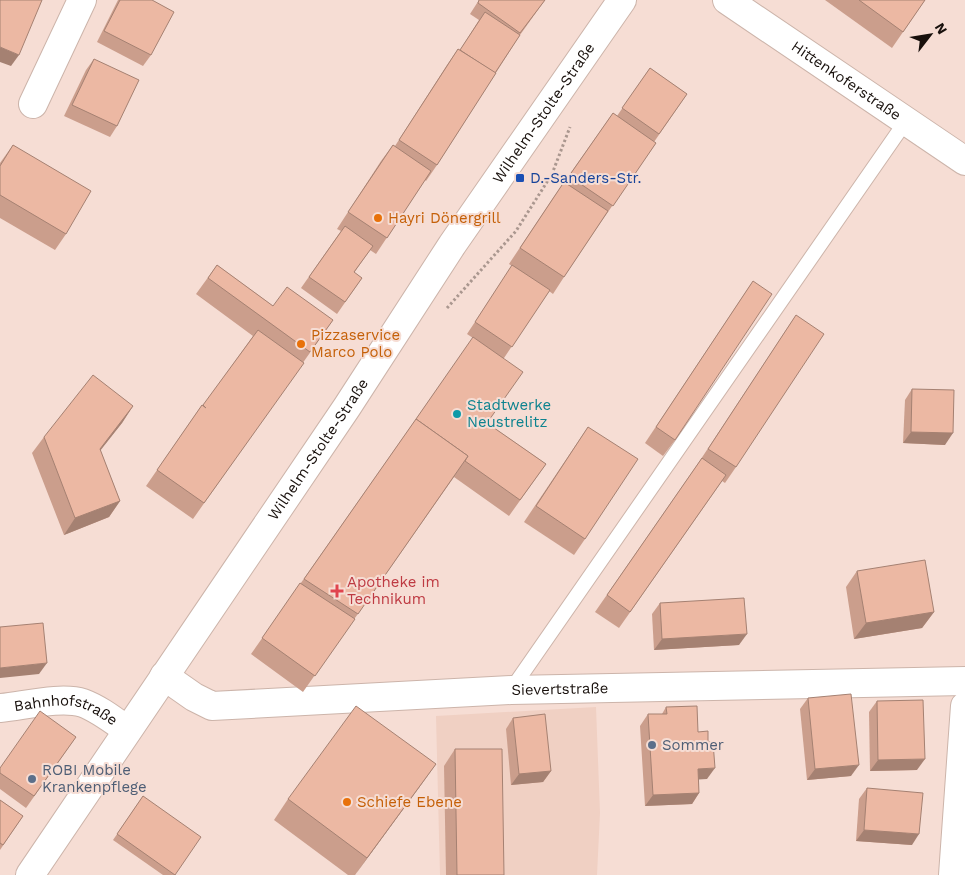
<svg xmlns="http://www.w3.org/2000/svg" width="965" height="875" viewBox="0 0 965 875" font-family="'Work Sans',sans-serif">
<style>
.built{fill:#f0d0c3}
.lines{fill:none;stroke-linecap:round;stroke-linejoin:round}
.lane-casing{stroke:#ccb4aa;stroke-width:16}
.street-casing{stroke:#ccb4aa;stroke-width:30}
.path{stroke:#aa978f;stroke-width:3;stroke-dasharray:2.5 2.5;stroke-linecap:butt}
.lane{stroke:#fff;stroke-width:14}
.street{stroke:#fff;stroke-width:28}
.wall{fill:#cb9e8c}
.shaded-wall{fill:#a58172}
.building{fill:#ecb8a3;stroke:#a58172}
.transit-dot{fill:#1a4fb4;stroke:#f6ddd4;stroke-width:2}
.food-dot{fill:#e8710a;stroke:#f6ddd4;stroke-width:2}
.culture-dot{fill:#0f9aa8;stroke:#f6ddd4;stroke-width:2}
.health-dot{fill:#e0444e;stroke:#f6ddd4;stroke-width:2}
.service-dot{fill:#5c6f8a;stroke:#f6ddd4;stroke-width:2}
.labels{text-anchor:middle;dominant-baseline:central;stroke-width:4;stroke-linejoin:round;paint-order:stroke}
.street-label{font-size:15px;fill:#18100c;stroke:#f6ddd4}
.transit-label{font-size:15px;fill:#164399;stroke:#f6ddd4;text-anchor:start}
.food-label{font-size:15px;fill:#c56008;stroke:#f6ddd4;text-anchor:start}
.culture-label{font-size:15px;fill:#0d838f;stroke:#f6ddd4;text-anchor:start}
.health-label{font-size:15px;fill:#be3a42;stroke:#f6ddd4;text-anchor:start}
.service-label{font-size:15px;fill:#4e5e75;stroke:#f6ddd4;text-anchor:start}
</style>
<rect width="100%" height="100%" fill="#f6ddd4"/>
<polygon class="built" points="596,707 600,813 597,875 440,875 436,716"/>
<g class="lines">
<defs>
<polyline id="lane" points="511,690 906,121"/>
<g id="street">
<path id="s1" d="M727 0 965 161"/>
<polyline points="33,104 82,0"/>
<path id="s2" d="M164 676 194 697 212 706 511 690 965 681"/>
<path id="s3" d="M0 708C23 706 61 696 83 703 99 709 113 720 127 730"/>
<path id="s4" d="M30 875 347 407 452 245 622 0"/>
<polyline points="953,875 965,706"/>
</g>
</defs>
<use href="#lane" class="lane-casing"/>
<use href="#street" class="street-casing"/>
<polyline class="path" points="447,308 516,231 552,174 570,127"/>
<use href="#lane" class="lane"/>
<use href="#street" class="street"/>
</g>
<g class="wall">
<polygon points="118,0 152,0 151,55 143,66 97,42"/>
<polygon points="479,0 545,0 520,35 437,165 426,181 425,180 376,254 370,250 354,273 362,278 337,314 301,288 341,231 337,229 381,161 393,145 395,146 447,65 458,49 460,50 479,20 470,14"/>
<polygon points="825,0 925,0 892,48"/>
<polygon points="94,59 117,126 110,137 64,116 86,70"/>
<polygon points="650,68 687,94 654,142 656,143 601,222 564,277 553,294 549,291 504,358 487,423 546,464 509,516 454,477 303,692 251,654 473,338 467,334 512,266 509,264 553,198 613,113 617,116"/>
<polygon points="13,145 66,234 55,250 0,218 0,163"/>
<polygon points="217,265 273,306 333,320 193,519 146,486 202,405 203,406 253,336 196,294"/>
<polygon points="753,281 675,440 663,456 645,443"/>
<polygon points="796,315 736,467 725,483 722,481 619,628 595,612 697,465"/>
<polygon points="912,389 945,445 903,443 905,400"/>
<polygon points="133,406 122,423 100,450 120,501 109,517 64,535 32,453 44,437"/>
<polygon points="588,427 585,539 574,555 524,522"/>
<polygon points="857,571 934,612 922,628 854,639 846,587"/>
<polygon points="660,603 739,645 654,650 652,614"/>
<polygon points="808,698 851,776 807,780 800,709"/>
<polygon points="877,701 917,770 870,771 869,712"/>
<polygon points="666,707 698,732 707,779 699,779 699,793 692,804 645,806 640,726 648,714 662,714"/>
<polygon points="513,718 551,771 543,782 511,785 506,729"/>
<polygon points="76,737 26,808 0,789 0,768"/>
<polygon points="455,749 504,875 446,875 444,766"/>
<polygon points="436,764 355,875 348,875 274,820 288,799"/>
<polygon points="867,788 912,845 856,841 859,799"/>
<polygon points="143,796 175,875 163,875 113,840"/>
<polygon points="0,800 23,816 0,850"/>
</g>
<g class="shaded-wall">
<polygon points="0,47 19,55 11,66 0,62"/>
<polygon points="133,406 122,423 89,465 100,449"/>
<polygon points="911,432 953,433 945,445 903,443"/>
<polygon points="120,501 109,517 64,535 75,518"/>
<polygon points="934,612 922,628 854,639 866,623"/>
<polygon points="747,634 739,645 654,650 662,639"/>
<polygon points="47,663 39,674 0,678 0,668"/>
<polygon points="925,759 917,770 870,771 878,760"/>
<polygon points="436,764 421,785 355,875 367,858"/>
<polygon points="859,765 851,776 807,780 815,769"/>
<polygon points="715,768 707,779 690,780 698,769"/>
<polygon points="551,771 543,782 511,785 519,774"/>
<polygon points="699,793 692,804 645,806 653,795"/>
<polygon points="864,830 919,834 912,845 856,841"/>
</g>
<g class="building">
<polygon points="0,0 42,0 19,55 0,47"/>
<polygon points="120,0 152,0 174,12 151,55 104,31"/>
<polygon points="479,0 545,0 520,33 478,3"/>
<polygon points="859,0 925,0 903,32"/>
<polygon points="485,12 520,35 495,73 460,50"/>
<polygon points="458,49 496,73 437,165 399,140"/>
<polygon points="94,59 139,80 117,126 72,105"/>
<polygon points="650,68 687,94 659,134 622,108"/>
<polygon points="613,113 656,143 613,206 569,176"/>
<polygon points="13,145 91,191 66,234 0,195 0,166"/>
<polygon points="393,145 431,171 387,238 348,212"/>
<polygon points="564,182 608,211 564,277 520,248"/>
<polygon points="345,226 373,246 354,272 362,278 345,302 309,277"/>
<polygon points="217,265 273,306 287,287 333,320 310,352 208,278"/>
<polygon points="512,265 550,290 512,347 475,322"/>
<polygon points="753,281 772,294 675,440 656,427"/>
<polygon points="796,315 824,334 736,467 708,449"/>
<polygon points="258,330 304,363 204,503 157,470 202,405 206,408 203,405"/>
<polygon points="473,337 523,372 487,423 546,464 520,500 465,461 468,456 416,419"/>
<polygon points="93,375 133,406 100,449 120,501 75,518 44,437"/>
<polygon points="912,389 954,390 953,433 911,432"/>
<polygon points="416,419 468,456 358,614 304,579"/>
<polygon points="588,427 638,459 585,539 536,506"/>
<polygon points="702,458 726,475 630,612 607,595"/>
<polygon points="925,560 934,612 866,623 857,571"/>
<polygon points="300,583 355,619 315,676 262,638"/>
<polygon points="744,598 747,634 662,639 660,603"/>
<polygon points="43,623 47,663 0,668 0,627"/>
<polygon points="851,694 859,765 815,769 808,698"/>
<polygon points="923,700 925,759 878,760 877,701"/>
<polygon points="356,706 436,764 367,858 288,799"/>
<polygon points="697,706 698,732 708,731 708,742 713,742 715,768 698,769 699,793 653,795 648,714 667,714 666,707"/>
<polygon points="40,711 76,737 34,796 0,773 0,768"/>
<polygon points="545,714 551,771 519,774 513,718"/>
<polygon points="455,749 502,749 504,875 457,875"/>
<polygon points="867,788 923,793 919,834 864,830"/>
<polygon points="143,796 201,837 175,875 117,834"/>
<polygon points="0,800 23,816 3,845 0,843"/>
</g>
<rect class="transit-dot" x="515" y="173" width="10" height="10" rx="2.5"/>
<g class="food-dot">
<circle cx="378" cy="218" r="5"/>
<circle cx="301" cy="344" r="5"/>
<circle cx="347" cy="802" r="5"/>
</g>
<circle class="culture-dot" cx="457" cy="414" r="5"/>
<path class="health-dot" d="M334.5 583.5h5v5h5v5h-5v5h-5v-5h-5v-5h5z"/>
<g class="service-dot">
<circle cx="652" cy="745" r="5"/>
<circle cx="32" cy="779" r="5"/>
</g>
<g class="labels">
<g class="street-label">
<text stroke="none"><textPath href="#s1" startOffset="144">Hittenkoferstraße</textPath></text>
<text stroke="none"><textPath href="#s4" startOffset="919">Wilhelm-Stolte-Straße</textPath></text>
<text stroke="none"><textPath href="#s4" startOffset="514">Wilhelm-Stolte-Straße</textPath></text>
<text stroke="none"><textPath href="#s2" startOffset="405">Sievertstraße</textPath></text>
<text stroke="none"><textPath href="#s3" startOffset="68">Bahnhofstraße</textPath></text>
</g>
<g class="transit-label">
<text x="530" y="178">D.-Sanders-Str.</text>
</g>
<g class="food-label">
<text x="388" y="218">Hayri Dönergrill</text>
<text x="311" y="335">Pizzaservice<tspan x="311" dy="17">Marco Polo</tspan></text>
<text x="357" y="802">Schiefe Ebene</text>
</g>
<g class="culture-label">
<text x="467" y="405">Stadtwerke<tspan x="467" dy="17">Neustrelitz</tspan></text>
</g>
<g class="health-label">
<text x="347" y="582">Apotheke im<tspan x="347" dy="17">Technikum</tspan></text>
</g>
<g class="service-label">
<text x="662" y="745">Sommer</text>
<text x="42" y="770">ROBI Mobile<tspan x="42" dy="17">Krankenpflege</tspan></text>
</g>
</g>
<g transform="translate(930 35) rotate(59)" stroke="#f6ddd4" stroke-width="4" paint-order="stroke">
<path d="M0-4L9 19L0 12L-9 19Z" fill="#18100c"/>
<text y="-8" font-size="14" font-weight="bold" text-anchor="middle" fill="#18100c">N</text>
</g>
</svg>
